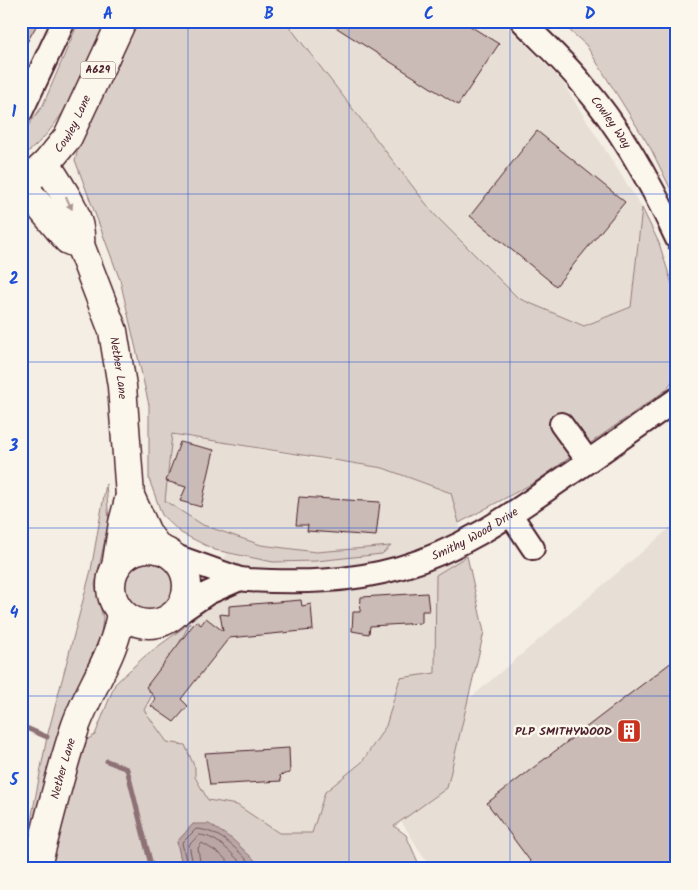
<svg xmlns="http://www.w3.org/2000/svg" width="698" height="890" viewBox="0 0 698 890" font-family="Kalam,sans-serif">
<style>
.built{fill:#e7dfd6}
.green{fill:#dbd0c9;stroke:#92787a}
.water{fill:#baa7a5;stroke:#8d7174}
.lines{fill:none;stroke-linecap:round;stroke-linejoin:round}
.shore{stroke:#77555c;stroke-width:1}
.stream{stroke:#8d7174;stroke-width:5}
.building{fill:#cabbb6;stroke:#4a1f2b}
.minor-casing{stroke:#4a1f2b;stroke-width:26}
.major-casing{stroke:#4a1f2b;stroke-width:31}
.minor{stroke:#fbf7ec;stroke-width:22}
.major{stroke:#fbf7ec;stroke-width:28}
.oneway{fill:#ab9695}
.grid{fill:none;stroke:#1d4ed8;stroke-width:1;stroke-opacity:0.55}
.labels{text-anchor:middle;dominant-baseline:central;stroke-width:5;stroke-linejoin:round;paint-order:stroke}
.shield{fill:#fbf7ec;stroke:#7f6065;stroke-width:1}
.shield-label{font-size:11px;font-weight:bold;fill:#4a1f2b}
.street-label{font-size:12px;fill:#4a1f2b;stroke:#fbf7ec}
.poi-label{font-size:12px;font-weight:bold;fill:#4a1f2b;stroke:#fbf7ec;text-anchor:end}
.neatline{fill:none;stroke:#1d4ed8;stroke-width:2}
.grid-label{font-size:16px;text-anchor:middle;font-weight:bold;fill:#1d4ed8}
</style>
<rect width="100%" height="100%" fill="#f4eee4"/>
<filter id="ink" filterUnits="userSpaceOnUse"><feTurbulence type="fractalNoise" baseFrequency=".02" numOctaves="2"/><feDisplacementMap in="SourceGraphic" scale="10" xChannelSelector="R" yChannelSelector="G"/><feConvolveMatrix kernelMatrix="1 2 1 2 8 2 1 2 1" color-interpolation-filters="sRGB"/></filter>
<g filter="url(#ink)">
<g class="built">
<polygon points="285,21 502,21 561,80 642,208 631,307 584,326 518,298 434,214"/>
<polygon points="172,434 316,459 383,468 451,493 467,556 436,575 435,673 400,679 386,726 362,762 325,792 312,833 279,833 237,805 208,800 195,777 195,768 167,742 144,710 227,553 273,562 316,561 382,554 390,546 316,552 261,545 203,525 165,501"/>
<polygon points="677,522 677,869 431,869 375,779"/>
</g>
<g class="green">
<path d="M79 21H108C86 71 66 124 21 158V136L43 105Z"/>
<polygon points="127,21 285,21 434,214 518,298 584,326 631,307 642,208 659,243 677,300 677,374 666,390 535,482 459,523 451,493 383,468 172,434 165,501 203,525 261,545 316,552 391,546 382,554 316,561 273,562 215,550 181,533 162,515 149,479 149,405 120,280 75,160 97,82"/>
<polygon points="559,21 677,21 677,202 651,149 586,45"/>
<polygon points="106,484 109,521 95,585 103,618 101,634 74,703 41,819 29,831 47,737 91,570"/>
<polygon points="467,556 484,632 447,788 394,826 406,835 421,869 264,869 232,839 193,824 177,842 183,869 50,869 80,744 95,735 115,684 145,656 190,623 144,710 167,742 185,745 195,768 195,777 208,800 237,805 279,833 312,833 325,792 362,762 386,726 400,678 435,673 436,575"/>
<circle cx="149" cy="586" r="24"/>
</g>
<polygon class="water" points="193,824 209,824 232,839 264,869 183,869 177,842"/>
<g class="lines">
<g class="shore">
<path d="M188 869 182 843 196 829C221 830 240 853 256 869"/>
<path d="M194 869 189 845 199 835C218 836 235 857 247 869"/>
<polyline points="201,869 198,848 202,843 220,854 236,869"/>
</g>
<g class="stream">
<polyline points="21,714 24,727 47,737"/>
<polyline points="107,761 127,769 152,869"/>
</g>
</g>
<g class="building">
<polygon points="21,21 39,21 21,53"/>
<polygon points="326,21 462,21 499,44 458,105"/>
<polygon points="537,131 625,202 556,286 470,216"/>
<polygon points="180,442 214,450 201,507 180,501 186,487 166,481"/>
<polygon points="299,497 380,502 376,536 307,531 308,525 296,525"/>
<polygon points="427,593 429,611 422,611 422,623 370,626 369,634 352,631 353,612 360,612 361,597"/>
<polygon points="301,600 302,606 311,604 313,630 229,638 181,699 188,706 174,722 151,706 156,699 146,687 196,621 201,625 206,618 223,631 220,614 229,615 229,606"/>
<polygon points="677,658 677,869 536,869 487,803"/>
<polygon points="289,748 290,773 280,775 281,781 210,785 205,753"/>
</g>
<g class="lines">
<defs>
<g id="minor">
<path id="s1" d="M522 21C542 42 565 62 583 85 622 130 652 185 677 239"/>
<polyline points="21,112 64,21"/>
<polyline points="561,424 588,461"/>
<polyline points="511,515 533,548"/>
<path id="s2" d="M170 554 240 579 248 580C300 583 349 582 399 568 459 551 508 517 558 482 598 455 637 427 677 399"/>
<polyline points="173,617 208,593 240,579"/>
</g>
<g id="major">
<path id="s3" d="M46 164C61 188 83 216 80 245L113 331 122 386 130 496 148 535 159 549"/>
<polyline points="22,185 68,240 80,245"/>
<path id="s4" d="M21 186 46 164 68 137 122 21"/>
<circle cx="149" cy="586" r="38"/>
<polyline points="116,567 123,523 130,496"/>
<path id="s5" d="M36 869C49 821 60 772 76 725 90 687 116 653 121 612"/>
</g>
</defs>
<use href="#minor" class="minor-casing"/>
<use href="#major" class="major-casing"/>
<use href="#minor" class="minor"/>
<use href="#major" class="major"/>
</g>
<defs><path id="oneway-solid" d="M-6-.8H1V-3.2L6.5 0L1 3.2V.8H-6Z" transform="scale(1.25)"/></defs>
<use class="oneway" href="#oneway-solid" transform="translate(69 203) rotate(64)"/>
</g>
<path class="grid" d="M188 21V869M349 21V869M510 21V869M21 194H677M21 362H677M21 528H677M21 696H677"/>
<defs>
<symbol id="building-square" viewBox="-11 -11 22 22"><rect x="-9" y="-9" width="18" height="18" rx="4" fill="#c8321e" stroke="#fbf7ec"/><path d="M-4-6H4V6H1V3H-1V6H-4ZM-2.5-4.3h1.7v1.8h-1.7ZM.8-4.3h1.7v1.8H.8ZM-2.5-1h1.7V.8h-1.7ZM.8-1h1.7V.8H.8Z" fill="#fff"/></symbol>
</defs>
<g fill-rule="evenodd">
<use href="#building-square" x="615" y="717" width="28" height="28"/>
</g>
<g class="labels">
<rect class="shield" x="80.5" y="61.5" width="35" height="17" rx="4"/>
<g class="shield-label">
<text x="98" y="70">A629</text>
</g>
<g class="street-label">
<text stroke="none"><textPath href="#s4" startOffset="82">Cowley Lane</textPath></text>
<text stroke="none"><textPath href="#s1" startOffset="135">Cowley Way</textPath></text>
<text stroke="none"><textPath href="#s3" startOffset="219">Nether Lane</textPath></text>
<text stroke="none"><textPath href="#s2" startOffset="318">Smithy Wood Drive</textPath></text>
<text stroke="none"><textPath href="#s5" startOffset="104">Nether Lane</textPath></text>
</g>
<g class="poi-label">
<text x="612" y="731">PLP SMITHYWOOD</text>
</g>
</g>
<rect width="698" height="890" fill="none" stroke="#fbf7ec" stroke-width="55"/>
<rect x="28" y="28" width="642" height="834" class="neatline"/>
<g class="grid-label">
<text x="108" y="19">A</text>
<text x="269" y="19">B</text>
<text x="429" y="19">C</text>
<text x="590" y="19">D</text>
<text x="14" y="117">1</text>
<text x="14" y="284">2</text>
<text x="14" y="451">3</text>
<text x="14" y="618">4</text>
<text x="14" y="785">5</text>
</g>
</svg>
